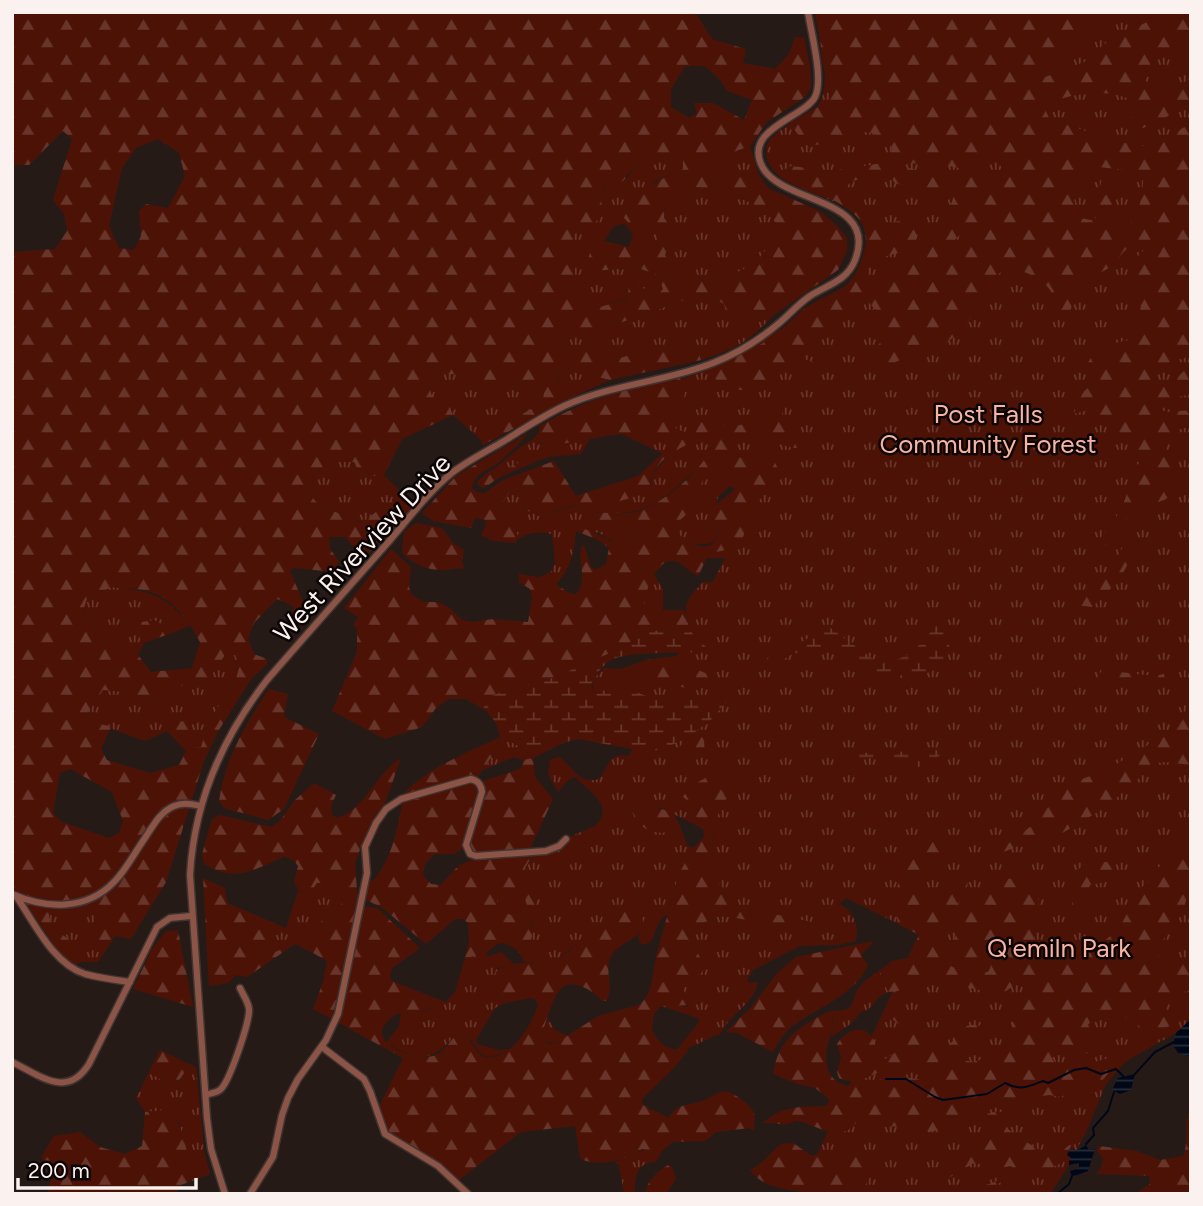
<svg xmlns="http://www.w3.org/2000/svg" width="1203" height="1206" viewBox="0 0 1203 1206" font-family="Figtree,sans-serif">
<style>
.grass{fill:url(#grass-tufts)}
.forest{fill:url(#forest-firs);fill-rule:evenodd}
.wetland{fill:url(#wetland-marsh)}
.water{fill:url(#water-rules)}
.lines{fill:none;stroke-linecap:round;stroke-linejoin:round}
.stream{stroke:#000818;stroke-width:2}
.minor-casing{stroke:#403431;stroke-width:9}
.minor{stroke:#8b5447;stroke-width:6}
.labels{text-anchor:middle;dominant-baseline:central;stroke-width:5;stroke-linejoin:round;paint-order:stroke}
.park-label{font-size:26px;fill:#f9b3a3;stroke:#0b0605}
.street-label{font-size:26px;fill:#fbf2f0;stroke:#0b0605}
</style>
<defs>
<pattern id="grass-tufts" width="24" height="20" patternUnits="userSpaceOnUse" patternTransform="scale(1.75)"><rect width="24" height="20" fill="#4d1206"/><path d="M3 7l-1-3M5 7V3M7 7l1-3M15 17l-1-3M17 17v-4M19 17l1-3" fill="none" stroke="#68352b"/></pattern>
<pattern id="forest-firs" width="22" height="20" patternUnits="userSpaceOnUse" patternTransform="scale(1.75)"><rect width="22" height="20" fill="#4d1206"/><path d="M5 1l3.5 6h-7zM16 11l3.5 6h-7z" fill="#68352b"/></pattern>
<pattern id="wetland-marsh" width="20" height="14" patternUnits="userSpaceOnUse" patternTransform="scale(1.75)"><rect width="20" height="14" fill="#4d1206"/><path d="M1 5h8M5 5V1M11 12h8M15 12V8" fill="none" stroke="#68352b"/></pattern>
<pattern id="water-rules" width="6" height="5" patternUnits="userSpaceOnUse" patternTransform="scale(1.75)"><rect width="6" height="5" fill="#000818"/><path d="M0 2.5h6" fill="none" stroke="#262c3a"/></pattern>
</defs>
<rect width="100%" height="100%" fill="#261a17"/>
<g class="grass">
<path d="M815 12H1191V1019L1176 1033 1126 1061 1106 1084 1086 1132 1066 1170 1050 1194H799L919 934 846 898 839 904C854 911 859 925 856 941L838 945 800 946 753 970 747 980 749 983 758 982C755 1003 729 1015 720 1034 704 1039 692 1049 676 1051L699 1022 698 1018 661 1006 676 1004 688 1007 691 1001 682 989V985L702 972 701 958 690 941 691 931 715 916 811 922 738 907C714 894 710 858 714 834L661 808 640 805 633 812 639 824 676 830 680 826 687 845 693 848 679 874 668 913 660 920 651 941 646 944H641L638 937 643 927 589 936 567 951 558 960 551 963 525 962 516 949 528 946 532 926 528 918 503 913 497 910V899L509 888 517 889 524 894 536 892C532 887 525 880 525 874 523 852 578 834 595 826 616 807 590 792 575 777L568 780 558 792 548 773 550 760 559 757C574 767 578 785 599 779 609 767 607 753 629 756L656 700C636 693 615 686 595 693 589 681 596 676 604 668L621 669 632 665 631 671 675 660 667 657 677 656 690 630C682 604 685 602 703 582H713L725 558H707L754 498 730 486 718 497 712 519C716 527 720 534 714 542 699 547 682 544 675 528L677 521 693 507 702 479 696 470C658 503 648 517 595 512V520L631 521 636 525 628 544 620 546 599 533 575 528 576 531C574 551 571 569 556 584L539 577 551 572 555 563 552 534C538 532 530 532 518 539L515 522 504 511 502 504 511 489H516L521 493 526 510 539 516 585 503H613L651 485 653 474 668 456 578 413C629 397 679 383 726 361 768 340 807 312 846 286 856 275 862 263 865 248 876 191 783 201 768 161 756 130 805 123 817 107 834 85 819 38 815 12Z"/>
<polygon points="750,146 758,173 712,181 707,175 717,158"/>
<polygon points="651,155 684,160 683,169 653,182 649,227 659,233 656,246 647,251 629,247 633,235 626,225 621,224 613,227 604,241 593,244 596,271 635,267 658,275 664,289 656,297 647,295 630,286 627,298 600,307 584,303 574,286 575,263 566,247 580,227 603,210 600,196 607,186 627,179 634,167"/>
<path d="M692 186C725 193 762 199 781 229 773 239 766 252 757 260 738 277 701 286 678 277L665 255 675 232 664 218 665 203Z"/>
<path d="M704 293 724 304 728 317 751 313 774 315C748 342 736 349 701 360L698 351H642L611 361 582 349 562 350 559 335 600 330Z"/>
<polygon points="568,369 610,380 579,394 560,383 557,374"/>
<polygon points="436,373 462,375 493,389 514,380 544,390 543,402 480,439 453,415 449,406 432,397 427,381"/>
<path d="M532 440 541 444 589 440 581 454 549 457 535 462 524 460 498 473H487C504 464 514 449 532 440Z"/>
<polygon points="354,461 362,477 384,475 414,505 384,537 396,506 363,523 319,505 311,496 313,478 329,462"/>
<polygon points="654,574 663,590 663,611 649,610 644,605 644,595"/>
<path d="M112 587C154 592 162 594 191 625L175 632 154 620 137 634 144 643 138 655 102 640 83 611 87 598Z"/>
<polygon points="225,655 235,655 240,664 236,679 208,723 201,748 192,749 186,738 189,728 177,722 167,731 145,741 93,722 88,713 103,690 127,692 145,702 160,698 176,687 208,680"/>
<polygon points="500,737 517,745 533,758 523,760 514,757 483,770 497,749"/>
<polygon points="325,882 335,887 342,897 341,906 336,915 325,917 322,920 313,953 295,944 272,953 266,952 263,948 264,944 286,928 298,891 301,894 311,892 317,883"/>
<polygon points="88,905 95,914 95,931 103,955 98,962 80,962 79,948 53,927 49,917 52,908 65,911"/>
<path d="M501 952 513 963 498 968 496 994 505 1003 495 1008 476 1040 477 1044 499 1050 510 1049C478 1067 482 1050 464 1032H459C430 1062 424 1063 386 1043L399 1026 401 1013C419 1008 426 1019 440 1000L446 1002 455 992 465 958 485 954 490 956Z"/>
<path d="M880 970V978L889 992 880 996 867 1011H862L852 1023 831 1037 833 1020 829 1011C862 1011 847 1001 861 985 866 979 874 975 880 970Z"/>
<path d="M548 1019 555 1030 568 1036C559 1042 553 1045 542 1040V1033Z"/>
<polygon points="189,1064 196,1067 204,1150 210,1174 192,1181 179,1122 166,1110 145,1112 136,1098 149,1072 166,1083 180,1081"/>
<path d="M648 1148 662 1151 656 1162C636 1162 634 1178 635 1194H624L619 1165 614 1162Z"/>
</g>
<g class="forest">
<path d="M12 12H695L712 39 746 49 743 63 775 69 789 54 795 37H804L810 67 811 87 805 97 767 122 750 146 717 158 707 175 712 181 758 173 768 188 821 212 837 226 847 238V251L838 270 774 315 751 313 727 317 724 304 704 293 600 330 599 344 575 333 559 335 562 350 582 349 611 361 642 351H698L701 360 610 380 567 369 557 374 559 382 579 394 483 445 480 439 543 402 544 390 514 380 493 389 462 375 436 373 427 381 432 396 449 406 453 415 402 439 384 475 362 477 354 462H329L313 478 311 496 319 505 362 523 391 500 396 506 384 537 364 558 345 537H329L330 549 339 561 334 572 294 568 290 571 310 618 302 626 292 622 293 606 277 599 254 623 248 639 254 654 267 659V664L251 679 219 730 204 761 166 882 131 939 115 936 103 955 95 931V914L88 905 65 911 52 909 49 917 53 927 79 948 80 962 75 966C68 960 60 954 55 946 46 935 20 891 12 887V252L55 249 67 231 64 214 53 200 72 139 63 131 29 165H12ZM685 66H705L721 81 727 91 752 100 744 120 713 103H694L697 114 689 118 671 107V89ZM158 139 179 153 185 176 168 208 146 204 139 211 141 236 134 250 119 248 109 226 122 168 136 148ZM651 155 683 160V169C658 180 636 191 624 218L634 229 649 227 659 233 656 246 647 251 604 241 593 244 587 262 596 271 635 267 658 275 663 289 656 297 647 295 642 285 629 286 627 299 600 307 584 303 574 286 575 263 566 247 580 227 599 220 603 210 600 196 606 186C628 184 622 179 635 166 640 162 646 159 651 155ZM692 186C725 193 762 199 780 229 773 239 766 252 757 260 738 277 701 286 678 277L665 255 675 232 664 218 665 203ZM112 587C124 589 139 588 151 592 174 600 189 621 200 642L192 668 151 672 138 655 102 640 83 612 87 598ZM225 655H235L240 664 236 679 208 723 201 747 192 748 186 738 189 728 185 721 177 722 167 731 186 751 179 765 150 773 107 760 101 749 111 727 94 722 88 713 103 690 126 692 145 702 160 698 176 687 208 680ZM70 769 112 792 123 821 119 833 109 838 62 822 53 813 60 773Z"/>
<path d="M817 12H1133C1124 19 1115 15 1106 18 1087 26 1076 48 1059 59 1048 66 1039 69 1035 81L1084 62 1108 41 1147 22 1154 12H1191V49L1156 58 1144 72C1146 100 1175 89 1191 78V101C1176 111 1140 138 1123 127L1137 109V103C1111 87 1075 93 1049 103L1045 109 1049 118C1075 126 1134 153 1159 144 1173 140 1176 128 1191 125V169L1180 171 1191 178V356L1167 363 1155 374V378L1168 386 1185 370 1191 368V394L1165 400 1158 406 1160 410 1169 412 1191 410V426L1171 432C1156 457 1184 470 1175 489 1167 507 1145 500 1133 511 1117 525 1126 543 1097 547L1096 543C1113 525 1130 500 1130 474L1139 463 1137 449C1120 438 1109 450 1108 421L1092 409 1074 414 1080 395 1090 386C1091 365 1079 374 1096 350L1108 352 1115 343 1129 340 1135 334V322L1141 307C1125 276 1120 270 1150 245L1146 241C1128 242 1122 255 1111 266 1101 275 1086 276 1079 289 1074 296 1072 307 1069 315L1062 314C1056 307 1055 298 1050 290 1045 282 1033 275 1024 272 983 259 984 310 960 331 951 339 938 352 925 355 920 357 915 355 909 357 899 360 889 365 879 368L864 359 880 343 882 335 879 313 867 301 856 298C845 304 845 316 837 325 827 336 811 341 800 351L804 359 813 362 817 369 824 373 810 378 793 364C776 369 770 381 756 388 738 396 719 382 705 372 729 360 755 350 777 334 786 327 793 318 801 311 827 291 854 294 864 256 867 244 868 236 863 224 882 224 924 224 923 197L894 182 890 173 911 168 944 182 949 187 950 193 946 199 930 211 910 248C898 257 859 254 869 283 882 277 903 271 912 260 917 254 915 246 919 240 926 229 941 225 947 214 954 200 954 187 969 178 984 169 993 178 1005 174V170L989 155 976 158 963 169 940 164 902 163 851 182 844 189C855 195 866 202 865 217L860 220C836 193 805 194 778 173L791 166 832 171 877 164 891 154 892 148C861 110 827 152 809 144 800 139 795 130 790 123L828 101 834 90 823 67ZM1090 166 1142 172C1146 189 1138 231 1115 229L1114 198 1111 187 1114 179 1113 173 1107 170 1104 172 1100 186 1086 194 1087 197 1098 202 1100 205 1097 217 1090 220 1081 218 1077 213 1072 189ZM964 231H968L971 234C966 250 955 265 937 261V257Z"/>
<path d="M680 378 685 391 684 400 673 408 666 419 678 430 686 432 702 422 733 427 759 420 771 413 783 399 782 415 797 448C763 445 767 418 729 443L731 453C745 462 752 459 767 454 775 459 777 466 779 474 771 488 760 497 752 511 746 523 746 535 738 547L712 553 707 558 698 576C690 573 682 562 674 561 658 557 644 593 644 605L649 610H684L691 632 682 627 647 632 615 651 543 682 501 692 489 698 483 709 466 699H449L436 708 422 727 385 739 332 711 357 652V628L353 625 358 617 344 608 391 549 411 567 409 587 412 595 424 602H438L450 608 462 620 473 622 493 619 528 622 532 598 530 589 519 582V574C532 576 544 577 555 583 563 588 567 594 576 594 588 582 578 562 581 547L584 545 591 567 595 570 606 564 609 548 598 540 576 531 574 528C595 527 611 547 628 544L636 526 631 521 595 520 588 514C606 510 624 517 642 510 663 503 720 459 711 434L706 433C691 444 669 451 658 466 651 473 651 484 647 493L613 503H585L571 506 539 516 526 510 521 493 516 489H511L502 504 504 511 515 522 518 539 515 543 493 541 481 535 486 525 485 520 475 518 471 528 433 521 422 513 456 476 528 433C526 437 501 462 495 465 484 472 475 473 472 488L476 492 485 493 503 480 554 461 576 496 638 476 664 452 668 440 662 436C646 434 629 433 613 435 593 437 549 451 532 440L538 434 540 426C588 398 626 389 680 378ZM726 467 738 474C740 494 723 495 714 508 706 520 723 529 716 540 707 555 680 540 675 528 679 518 688 515 693 507 707 484 692 477 726 467Z"/>
<polygon points="524,460 535,462 500,477 484,488 479,486 477,482 487,473 498,473"/>
<path d="M416 523 442 528 453 543 464 550 462 562 465 569C457 567 451 570 443 570 426 570 414 564 402 553L404 532Z"/>
<path d="M1127 540C1129 545 1131 551 1130 557 1126 575 1105 595 1092 607L1076 605 1061 590C1068 590 1077 591 1083 590 1106 585 1116 557 1127 540Z"/>
<polygon points="154,620 175,632 144,643 137,634 142,622"/>
<path d="M667 657 710 675 707 682 699 691C683 682 624 692 632 665L646 660Z"/>
<polygon points="1102,670 1155,676 1164,674 1166,684 1161,689 1156,685 1149,683 1100,684 1098,677"/>
<path d="M269 689 288 694 284 717 319 734 284 809 268 820 224 808 219 801C225 759 246 723 269 689Z"/>
<polygon points="1191,704 1191,765 1165,762 1156,763 1106,807 1049,841 1029,846 1018,846 999,854 1002,848 1034,824 1058,795 1080,780 1110,768 1145,747 1169,730"/>
<path d="M709 733 704 742 705 753 698 755 681 754 678 750C683 738 698 736 709 733Z"/>
<path d="M500 737 497 749 477 778 401 796C429 767 464 754 500 737Z"/>
<path d="M401 758 383 809 362 844 355 863 358 905 332 1019 313 1009 323 982 327 961 313 953 322 920 325 917 336 915 341 906 342 897C335 888 330 882 317 883L311 892 305 896 301 894 294 882 298 866 295 862 285 856C268 864 245 877 225 873 218 871 210 867 204 864L202 854 212 819 220 815 271 827 279 822 295 800 314 783 336 795 331 806 332 815 337 818C365 810 377 772 401 758Z"/>
<path d="M533 758 535 777 553 799 530 849 476 855 471 852 467 845 484 792 483 781C494 777 515 772 522 767L523 760Z"/>
<path d="M713 767 731 777C732 797 723 801 717 818 708 844 711 892 738 907L812 922 790 928 726 916H715L691 931 690 941 705 965 702 972 682 985C682 993 691 997 692 1005L661 1006 654 1014 652 1030C660 1047 672 1052 689 1049L674 1068 642 1099 643 1105 669 1118C677 1103 687 1106 702 1101 710 1099 718 1090 728 1092 736 1094 751 1105 754 1113 755 1117 754 1125 754 1130L750 1128 716 1132 705 1141 673 1142 662 1151 642 1149C627 1159 597 1169 580 1158L575 1126 521 1132 459 1180 438 1163 393 1137 387 1132 378 1109 403 1058 337 1022 362 907H371L378 909 419 947V949L392 968 390 978 392 981 440 1000C422 1024 400 1000 384 1026 371 1047 422 1062 436 1055 444 1051 452 1039 459 1032H464C471 1039 475 1054 485 1057 510 1062 532 1024 538 1005L535 999 529 998 505 1003 496 994 493 976C508 954 537 968 558 960L627 903 633 904C665 941 613 936 609 962 606 976 614 988 606 1001H602C594 991 570 975 559 991 551 1002 547 1020 542 1033V1040L550 1044 558 1042 598 1016 639 1005 646 998 651 986 656 956 679 874 693 848 704 837 702 821C690 814 693 803 683 797L689 787 709 776Z"/>
<path d="M471 782 479 786V792L462 849 454 854H435L425 864 423 875 431 884 441 885 457 867 475 858 537 853C519 870 523 875 536 892L535 906 531 909 528 908C524 896 523 889 509 888L497 900V909L503 913 528 918C533 928 534 937 528 946L516 949 503 943 497 944 485 954 465 958 469 941 468 923 463 919H455L426 944 381 907 364 899 368 880H374C393 856 397 830 403 800Z"/>
<path d="M640 804 673 812 680 826C666 840 630 831 635 807Z"/>
<path d="M918 835 929 838 946 849C943 875 930 870 917 884L919 890C939 899 947 878 965 875L968 878C969 896 952 907 946 923 943 930 942 937 942 945 941 973 966 971 988 972L991 966 988 963C982 963 973 964 967 961 937 948 970 896 989 884 996 880 1007 879 1015 878 1024 877 1029 877 1036 882L1039 902 1034 917V937L1026 964 1043 960 1071 958 1104 941 1118 930 1142 887 1149 881 1162 863 1191 835C1191 863 1193 886 1182 912 1175 930 1154 941 1159 961L1168 968 1185 959 1191 949V990C1179 993 1169 996 1166 1009L1173 1015 1170 1026C1163 1028 1155 1033 1148 1030 1127 1023 1108 995 1088 1025L1101 1049 1096 1053 1056 1054 1052 1057 1055 1062 1075 1067 1124 1054C1114 1063 1103 1085 1093 1086 1089 1087 1085 1085 1081 1085 1077 1091 1068 1093 1061 1097L1049 1095 998 1103 985 1099 966 1100 958 1117V1130L943 1128 931 1132 904 1126 876 1127 861 1120C855 1122 853 1127 848 1130 830 1139 814 1123 797 1121 793 1121 790 1124 786 1124 779 1125 772 1122 763 1123 782 1105 802 1107 826 1106L829 1102 828 1098 815 1088 798 1084 773 1074C779 1037 799 1028 829 1011 837 1027 828 1037 826 1053 826 1062 827 1073 834 1079 855 1097 875 1077 897 1076 907 1076 915 1081 925 1079L943 1066 962 1060 973 1062 997 1055 1011 1038 1013 1019 1036 983 1033 979 1026 977 1006 991 996 993 964 987 954 989 934 977 927 976 920 977 898 991 889 992 880 978V970L892 961 908 958 919 935 898 924C892 892 901 862 918 835Z"/>
<path d="M1089 862H1107L1116 871 1105 882 1090 885C1086 894 1092 902 1089 911L1073 916C1072 897 1068 870 1089 862Z"/>
<polygon points="203,878 225,888 227,903 286,928 264,944 263,948 265,952 272,953 295,944 247,977 236,975 228,983 209,986"/>
<polygon points="178,930 193,1007 133,989 152,949 166,931"/>
<path d="M874 941 861 955 868 965C855 995 818 1007 794 1025 784 1032 779 1042 773 1052L737 1033 726 1032 752 1006 778 972 796 957Z"/>
<path d="M900 1003 899 1008C905 1017 915 1019 922 1026 928 1032 928 1040 932 1047L937 1050C966 1043 952 1016 989 1028 979 1038 958 1053 945 1059 929 1066 912 1062 896 1066 877 1070 858 1088 839 1078L837 1072 841 1057 837 1044C845 1032 860 1023 871 1036 876 1042 876 1051 881 1058L885 1059C895 1054 906 1044 908 1032L890 1017 887 1010Z"/>
<path d="M160 1050 189 1064C176 1090 172 1087 149 1072Z"/>
<path d="M1191 1109V1194H1135L1150 1184 1149 1176 1096 1174 1101 1168 1103 1158 1097 1151 1099 1146 1137 1151 1160 1160 1183 1156C1190 1141 1182 1124 1191 1109Z"/>
<path d="M166 1110C185 1119 188 1161 192 1181L181 1185 175 1194 48 1192 52 1175 41 1157 54 1136 80 1132 100 1147 125 1154 142 1146 145 1112Z"/>
<path d="M998 1111 1007 1114C1004 1129 1009 1134 1024 1134L1026 1142C1036 1147 1047 1158 1058 1154 1064 1151 1066 1146 1072 1144L1062 1163 1053 1167V1171H1045L1035 1166C1018 1178 998 1180 983 1194H957C974 1186 1002 1185 1014 1169L1011 1166 1000 1168 974 1163 932 1188 929 1194H908L915 1188 933 1179 948 1159 958 1156 964 1148 981 1143 992 1133 994 1128 987 1114Z"/>
<path d="M782 1144 793 1143 812 1156 831 1149 847 1155 868 1154 882 1157 860 1194H799L800 1191C782 1190 760 1185 750 1170 766 1163 769 1152 782 1144Z"/>
<path d="M668 1165 672 1167 676 1179 666 1194H645C647 1180 657 1172 668 1165Z"/>
</g>
<g class="wetland">
<path d="M941 623 948 628C949 637 951 647 947 656 938 678 898 681 878 676 860 671 849 652 832 644L814 654 794 653 766 670C760 649 792 647 805 640 814 636 819 627 829 627L873 659C894 667 912 654 926 638 931 632 934 626 941 623Z"/>
<path d="M682 627 691 632 711 652C690 653 627 651 611 660 603 665 593 677 591 686L595 693 621 686 659 701 673 702 715 696 726 702 711 720 687 738 663 749 648 752 578 739 563 743 533 758 517 745 500 737C497 724 494 717 483 709L488 698 501 692 543 682 615 651 647 632Z"/>
<path d="M945 750C921 777 907 765 877 759 868 757 858 760 849 761V751L869 753Z"/>
</g>
<g class="water">
<polygon points="1191,1019 1191,1057 1178,1053 1173,1045 1176,1033"/>
<polygon points="1135,1074 1131,1090 1120,1094 1112,1090 1118,1078"/>
<polygon points="1086,1145 1089,1150 1095,1149 1088,1171 1072,1177 1070,1171 1079,1168 1079,1163 1069,1165 1069,1160 1072,1159 1067,1155 1069,1150 1073,1149 1076,1151"/>
</g>
<g class="lines">
<g class="stream">
<polyline points="1134,1075 1155,1052 1174,1042"/>
<path d="M886 1079H906L935 1097 943 1100 987 1094 1005 1083C1020 1091 1028 1087 1043 1081L1048 1083 1074 1070 1086 1068 1101 1074 1116 1069 1124 1077"/>
<polyline points="1086,1144 1094,1135 1093,1128 1108,1111 1114,1092"/>
<polyline points="1057,1194 1069,1184 1072,1176"/>
</g>
<defs>
<g id="minor">
<path d="M12 894C46 909 86 911 114 882 126 870 135 852 145 838 153 826 160 812 174 806 183 802 191 804 201 806"/>
<path d="M16 896C34 922 53 964 85 974 100 978 115 980 130 982"/>
<polyline points="322,1047 364,1079 370,1091 385,1134 438,1166 468,1194"/>
<path d="M12 1062C41 1076 67 1099 89 1064L157 927 170 918 191 916"/>
<path d="M206 1095C211 1093 217 1093 221 1089 230 1080 250 1021 249 1009 248 1001 243 995 240 988"/>
<path d="M225 1194 211 1149 207 1118 190 875C194 801 222 738 267 680 306 635 345 591 384 547 406 522 427 493 453 472 469 460 487 451 504 441 523 429 543 416 564 406 612 384 665 382 713 363 736 354 759 340 778 324 789 315 798 304 810 296 827 285 847 281 855 260 879 198 784 204 763 168 741 129 804 118 815 97 824 79 811 33 808 12"/>
<path d="M250 1194 273 1157 282 1115 288 1098 298 1079 326 1040 338 1014 367 873 365 847 376 823 386 809 401 799 471 779C478 781 481 784 482 792L466 845 470 854 476 856 546 851 559 846 566 839"/>
</g>
</defs>
<use href="#minor" class="minor-casing"/>
<use href="#minor" class="minor"/>
</g>
<g class="labels">
<g class="park-label">
<text x="988" y="414">Post Falls<tspan x="988" dy="30">Community Forest</tspan></text>
<text x="1059" y="948">Q'emiln Park</text>
</g>
<g class="street-label">
<text transform="translate(362 548) rotate(-47)">West Riverview Drive</text>
</g>
</g>
<rect width="1203" height="1206" fill="none" stroke="#fbf2f0" stroke-width="28"/>
<path d="M18 1178v10h178v-10" fill="none" stroke="#fbf2f0" stroke-width="3.5"/>
<text x="28" y="1178" font-size="21" fill="#fbf2f0" stroke="#0b0605" stroke-width="5" paint-order="stroke">200 m</text>
</svg>
